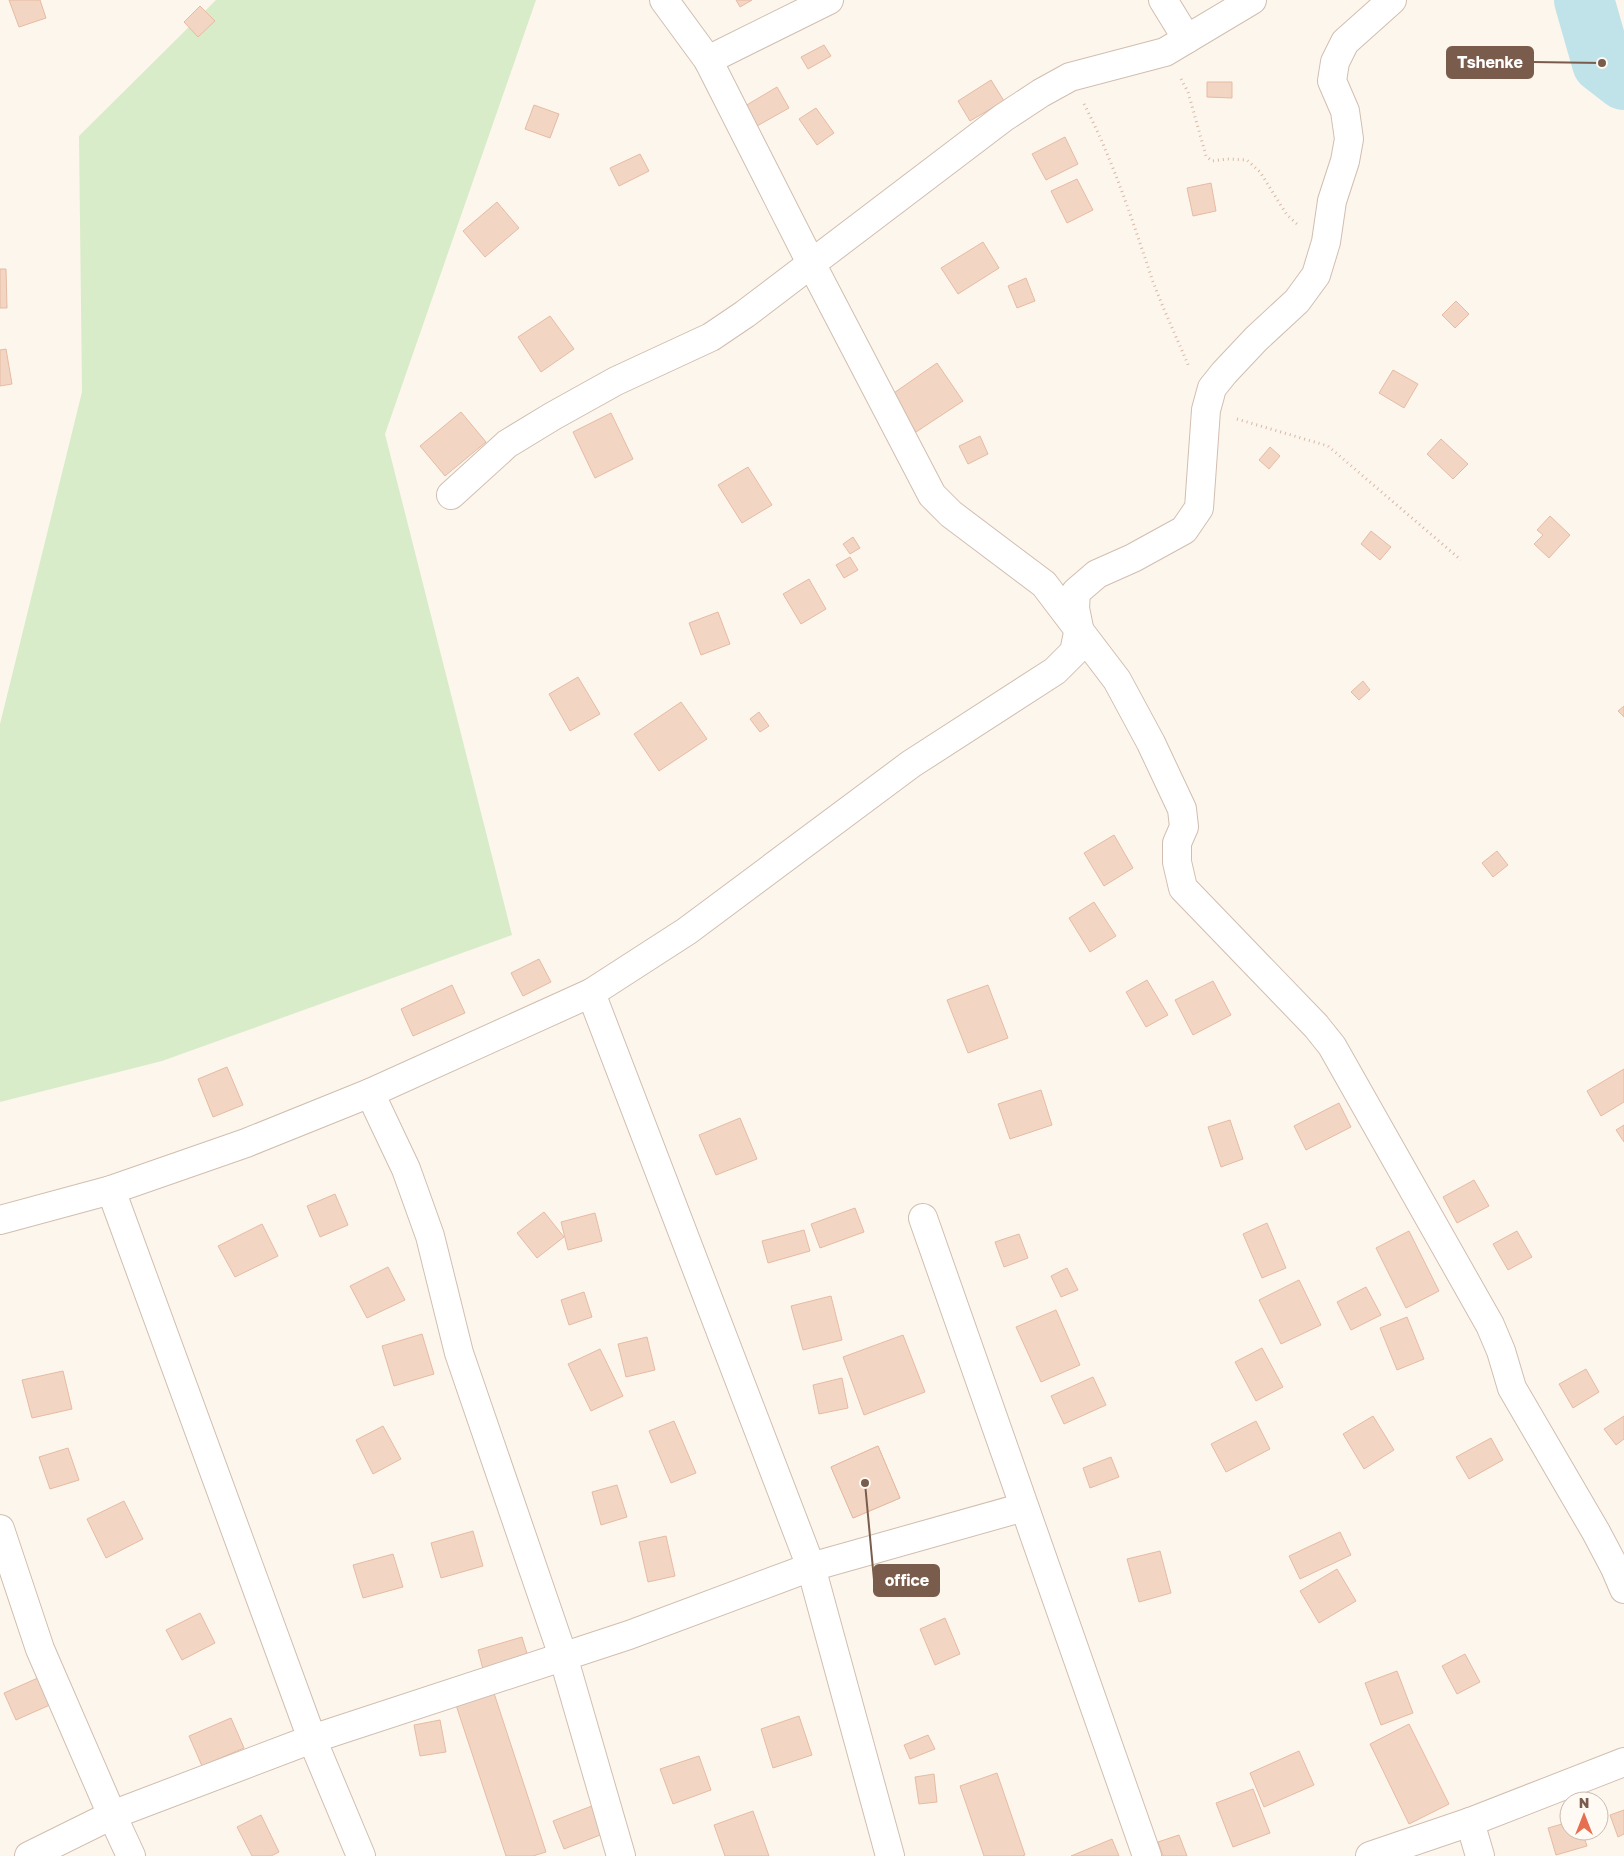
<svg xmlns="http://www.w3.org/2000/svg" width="1624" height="1856" viewBox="0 0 1624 1856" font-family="'Golos Text',sans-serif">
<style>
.green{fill:#d8ecc9}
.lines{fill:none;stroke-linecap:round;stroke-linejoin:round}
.river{stroke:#bfe3e8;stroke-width:60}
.building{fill:#f3d5c3;stroke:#e6bba3}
.street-casing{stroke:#d1beb0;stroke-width:30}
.path{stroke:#d9b8a5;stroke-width:3;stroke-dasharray:1 4;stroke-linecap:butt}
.street{stroke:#fff;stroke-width:28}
.leader{fill:none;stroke:#7a5c4d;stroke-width:2}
.callout-dot{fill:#7a5c4d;stroke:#fffaf3;stroke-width:2}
.callout{fill:#7a5c4d;stroke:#7a5c4d;stroke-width:2}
.callout-label{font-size:16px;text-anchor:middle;font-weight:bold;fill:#fff}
</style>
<rect width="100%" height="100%" fill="#fdf6ec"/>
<polygon class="green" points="216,0 536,0 385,434 512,935 162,1061 0,1102 0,724 82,392 79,136"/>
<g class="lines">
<polyline class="river" points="1584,0 1602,63 1624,80"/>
</g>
<g class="building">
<polygon points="9,0 40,0 46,18 19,27"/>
<polygon points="736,0 752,0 740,7"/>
<polygon points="200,6 215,21 198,37 184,22"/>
<polygon points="824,45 831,56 808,69 801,57"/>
<polygon points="991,80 1004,101 970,121 958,101"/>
<polygon points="1207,82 1232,82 1232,98 1207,97"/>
<polygon points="777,87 789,108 757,126 745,106"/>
<polygon points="534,105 559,114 550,138 525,129"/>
<polygon points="816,108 834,133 817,145 799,119"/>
<polygon points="1065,137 1078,164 1046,180 1032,154"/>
<polygon points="640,154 649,171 619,186 610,168"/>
<polygon points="1077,179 1093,210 1067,223 1051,191"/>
<polygon points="1211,183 1216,211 1193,216 1187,188"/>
<polygon points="497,202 519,228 485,257 463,231"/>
<polygon points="983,242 999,268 958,294 941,268"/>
<polygon points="0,269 6,269 7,308 0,308"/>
<polygon points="1026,278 1035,301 1017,308 1008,286"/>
<polygon points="1456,301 1469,314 1455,328 1442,315"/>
<polygon points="550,316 574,349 541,372 518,337"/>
<polygon points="6,349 12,384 0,386 0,350"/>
<polygon points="937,363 963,401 916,432 891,395"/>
<polygon points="1393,370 1418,384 1404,408 1379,393"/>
<polygon points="461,412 486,442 445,476 420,446"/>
<polygon points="611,413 633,459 595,478 573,432"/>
<polygon points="980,436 988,454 968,464 959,446"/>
<polygon points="1441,439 1468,464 1453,479 1427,454"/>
<polygon points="1270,447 1280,456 1269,469 1259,460"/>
<polygon points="748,467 772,505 742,523 718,485"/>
<polygon points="1550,516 1570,535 1549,558 1534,544 1543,535 1537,530"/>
<polygon points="1371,531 1391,547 1380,560 1361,544"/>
<polygon points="853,537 860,548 850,554 843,544"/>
<polygon points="850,557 858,570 844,578 836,565"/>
<polygon points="809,579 826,609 801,624 783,594"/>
<polygon points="718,612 730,644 701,655 689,623"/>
<polygon points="578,677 600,714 570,731 549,694"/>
<polygon points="1363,681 1370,690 1359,700 1351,692"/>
<polygon points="681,702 707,739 659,771 634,734"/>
<polygon points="1624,706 1624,717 1618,711"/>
<polygon points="759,712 769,726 760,732 750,719"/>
<polygon points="1114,835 1133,868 1104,886 1084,853"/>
<polygon points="1497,851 1508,865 1493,877 1482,863"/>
<polygon points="1094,902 1116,936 1090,952 1069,918"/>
<polygon points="539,959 551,982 523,996 511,973"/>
<polygon points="1147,980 1168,1015 1146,1027 1126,992"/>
<polygon points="1213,981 1231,1015 1193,1035 1175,1000"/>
<polygon points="452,985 465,1013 413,1036 401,1009"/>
<polygon points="988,985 1008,1038 968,1053 947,1000"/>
<polygon points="227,1067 243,1105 213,1117 198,1079"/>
<polygon points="1624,1069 1624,1102 1601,1116 1587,1091"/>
<polygon points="1041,1090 1052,1125 1010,1139 998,1104"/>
<polygon points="1339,1103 1351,1127 1306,1150 1294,1126"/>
<polygon points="740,1118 757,1159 716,1175 699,1135"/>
<polygon points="1230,1120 1243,1159 1221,1167 1208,1127"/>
<polygon points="1624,1125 1624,1142 1616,1130"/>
<polygon points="1474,1180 1489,1206 1457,1223 1443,1197"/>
<polygon points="335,1194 348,1225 320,1237 307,1206"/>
<polygon points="855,1208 864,1232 820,1248 811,1224"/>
<polygon points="544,1212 564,1237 537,1258 517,1233"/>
<polygon points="595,1213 602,1241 568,1250 561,1222"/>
<polygon points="1267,1223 1286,1268 1262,1278 1243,1234"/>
<polygon points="262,1224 278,1256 235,1277 218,1246"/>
<polygon points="804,1230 810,1251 768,1263 762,1241"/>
<polygon points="1409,1231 1439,1291 1406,1308 1376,1248"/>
<polygon points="1517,1231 1532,1257 1508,1270 1493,1244"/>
<polygon points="1019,1234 1028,1258 1004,1267 995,1242"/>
<polygon points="388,1267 405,1300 367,1318 350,1286"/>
<polygon points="1067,1268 1078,1290 1061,1297 1051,1276"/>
<polygon points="1299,1280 1321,1325 1281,1344 1259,1300"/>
<polygon points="1366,1287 1381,1315 1351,1330 1337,1302"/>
<polygon points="584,1292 592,1317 569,1325 561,1300"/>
<polygon points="831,1296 842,1340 803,1350 791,1306"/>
<polygon points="1056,1310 1080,1365 1041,1382 1016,1327"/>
<polygon points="1407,1317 1424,1359 1397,1370 1380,1328"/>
<polygon points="422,1334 434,1374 394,1386 382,1346"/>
<polygon points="903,1335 925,1392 864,1415 843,1357"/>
<polygon points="647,1337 655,1370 626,1377 618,1344"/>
<polygon points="1262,1348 1283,1387 1256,1401 1235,1362"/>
<polygon points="600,1349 623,1396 591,1411 568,1364"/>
<polygon points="1586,1369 1599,1392 1573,1408 1559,1384"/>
<polygon points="63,1371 72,1409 32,1418 22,1380"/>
<polygon points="1093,1377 1106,1405 1064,1424 1051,1396"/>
<polygon points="842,1378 848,1408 819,1414 813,1385"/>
<polygon points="1373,1416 1394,1450 1364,1469 1343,1434"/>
<polygon points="1624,1416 1624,1439 1616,1445 1604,1429"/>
<polygon points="674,1421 696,1473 671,1483 649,1431"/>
<polygon points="1256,1421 1270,1449 1226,1472 1211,1444"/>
<polygon points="383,1426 401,1459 373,1474 356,1440"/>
<polygon points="1491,1438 1503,1460 1469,1479 1456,1457"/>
<polygon points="878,1446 900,1498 853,1518 831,1467"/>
<polygon points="878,1446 900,1498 853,1518 831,1467"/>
<polygon points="68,1448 79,1480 50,1489 39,1457"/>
<polygon points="1111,1457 1119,1477 1090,1488 1083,1468"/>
<polygon points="617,1485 627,1517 601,1525 592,1492"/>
<polygon points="124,1501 143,1539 106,1558 87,1519"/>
<polygon points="473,1531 483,1566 441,1578 431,1543"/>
<polygon points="1340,1532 1351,1555 1300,1579 1289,1556"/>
<polygon points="666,1536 675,1576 648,1582 639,1542"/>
<polygon points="1160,1551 1171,1593 1139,1602 1127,1559"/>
<polygon points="393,1554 403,1587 363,1598 353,1565"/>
<polygon points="1337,1569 1356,1601 1319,1623 1300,1591"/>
<polygon points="200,1613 215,1643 182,1660 166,1630"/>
<polygon points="945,1618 960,1654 935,1665 920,1629"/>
<polygon points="522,1637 529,1660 484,1673 478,1650"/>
<polygon points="1465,1654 1480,1682 1457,1694 1442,1666"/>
<polygon points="1397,1671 1413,1713 1381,1725 1365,1683"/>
<polygon points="40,1677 52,1704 16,1720 4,1693"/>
<polygon points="491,1684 546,1852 533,1856 506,1856 453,1696"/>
<polygon points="799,1716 812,1755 773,1768 761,1729"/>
<polygon points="231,1718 244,1748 202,1766 189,1736"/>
<polygon points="440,1720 446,1752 420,1756 414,1725"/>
<polygon points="1409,1724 1449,1804 1409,1824 1370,1744"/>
<polygon points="928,1735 935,1749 910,1759 904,1745"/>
<polygon points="1299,1751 1314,1785 1264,1807 1250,1773"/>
<polygon points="699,1756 711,1790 673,1804 660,1769"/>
<polygon points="997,1773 1025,1855 1022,1856 984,1856 960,1786"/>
<polygon points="934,1774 937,1802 919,1804 915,1777"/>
<polygon points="1253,1789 1270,1833 1233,1847 1216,1803"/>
<polygon points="597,1804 608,1832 564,1849 553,1821"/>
<polygon points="1624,1810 1624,1834 1618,1837 1610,1815"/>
<polygon points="753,1811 769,1856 725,1856 714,1825"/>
<polygon points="261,1815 279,1852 271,1856 252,1856 237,1827"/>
<polygon points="1569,1822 1569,1831 1582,1831 1587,1846 1556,1855 1548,1828"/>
<polygon points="1179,1835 1187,1856 1163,1856 1158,1842"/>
<polygon points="1112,1839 1119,1856 1071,1856"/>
</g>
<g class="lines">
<defs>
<g id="street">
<polyline points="664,0 708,60 812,265 932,495 951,514 1044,584 1117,680 1151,743 1182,809 1184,827 1177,843 1177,862 1183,888 1316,1026 1332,1046 1490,1325 1501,1351 1512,1388 1596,1532 1615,1568 1624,1589"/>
<polyline points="1163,0 1187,39"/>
<polyline points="708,60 829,0"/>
<polyline points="451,495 507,444 553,416 616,381 711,337 745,314 1003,118 1041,93 1070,77 1165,52 1252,0"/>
<polyline points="591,993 811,1567 890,1856"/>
<polyline points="370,1093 406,1169 430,1236 459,1353 563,1656 621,1856"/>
<polyline points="111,1190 312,1739 361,1856"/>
<polyline points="923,1218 1147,1856"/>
<polyline points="0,1220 111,1190 246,1143 370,1093 591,993 687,931 911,764 1055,671 1074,652 1079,628 1075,608 1076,592 1097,574 1133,558 1184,530 1199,508 1206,410 1212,388 1224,373 1256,339 1297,301 1316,275 1326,242 1332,201 1345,161 1349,139 1345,111 1332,81 1335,62 1345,42 1392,0"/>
<polyline points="0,1529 40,1649 112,1815 131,1856"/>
<polyline points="1470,1822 1480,1856"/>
<polyline points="29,1856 112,1815 312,1739 629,1635 811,1567 1024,1507"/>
<polyline points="1370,1856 1470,1822 1624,1762"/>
</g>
</defs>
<use href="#street" class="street-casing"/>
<g class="path">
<polyline points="1181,79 1188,92 1206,156 1212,161 1227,159 1247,160 1260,172 1287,215 1297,224"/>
<path d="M1084 104C1113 160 1132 219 1152 279 1163 309 1177 338 1189 367"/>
<polyline points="1237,419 1328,446 1461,560"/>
</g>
<use href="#street" class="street"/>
</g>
<path class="leader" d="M1602 63L1533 62M865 1483L874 1580"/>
<g class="callout-dot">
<circle cx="1602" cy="63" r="5"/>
<circle cx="865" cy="1483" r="5"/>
</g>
<g class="callout">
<rect x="1447" y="47" width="86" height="31" rx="5"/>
<rect x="874" y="1565" width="65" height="31" rx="5"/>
</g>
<g class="callout-label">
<text x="1490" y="68">Tshenke</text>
<text x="907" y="1586">office</text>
</g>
<g transform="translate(1584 1816)"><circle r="24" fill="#fffaf3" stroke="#cabbb1"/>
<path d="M0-4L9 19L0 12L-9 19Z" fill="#e76f51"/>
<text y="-8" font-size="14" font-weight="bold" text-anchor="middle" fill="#7a5c4d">N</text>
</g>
</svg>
